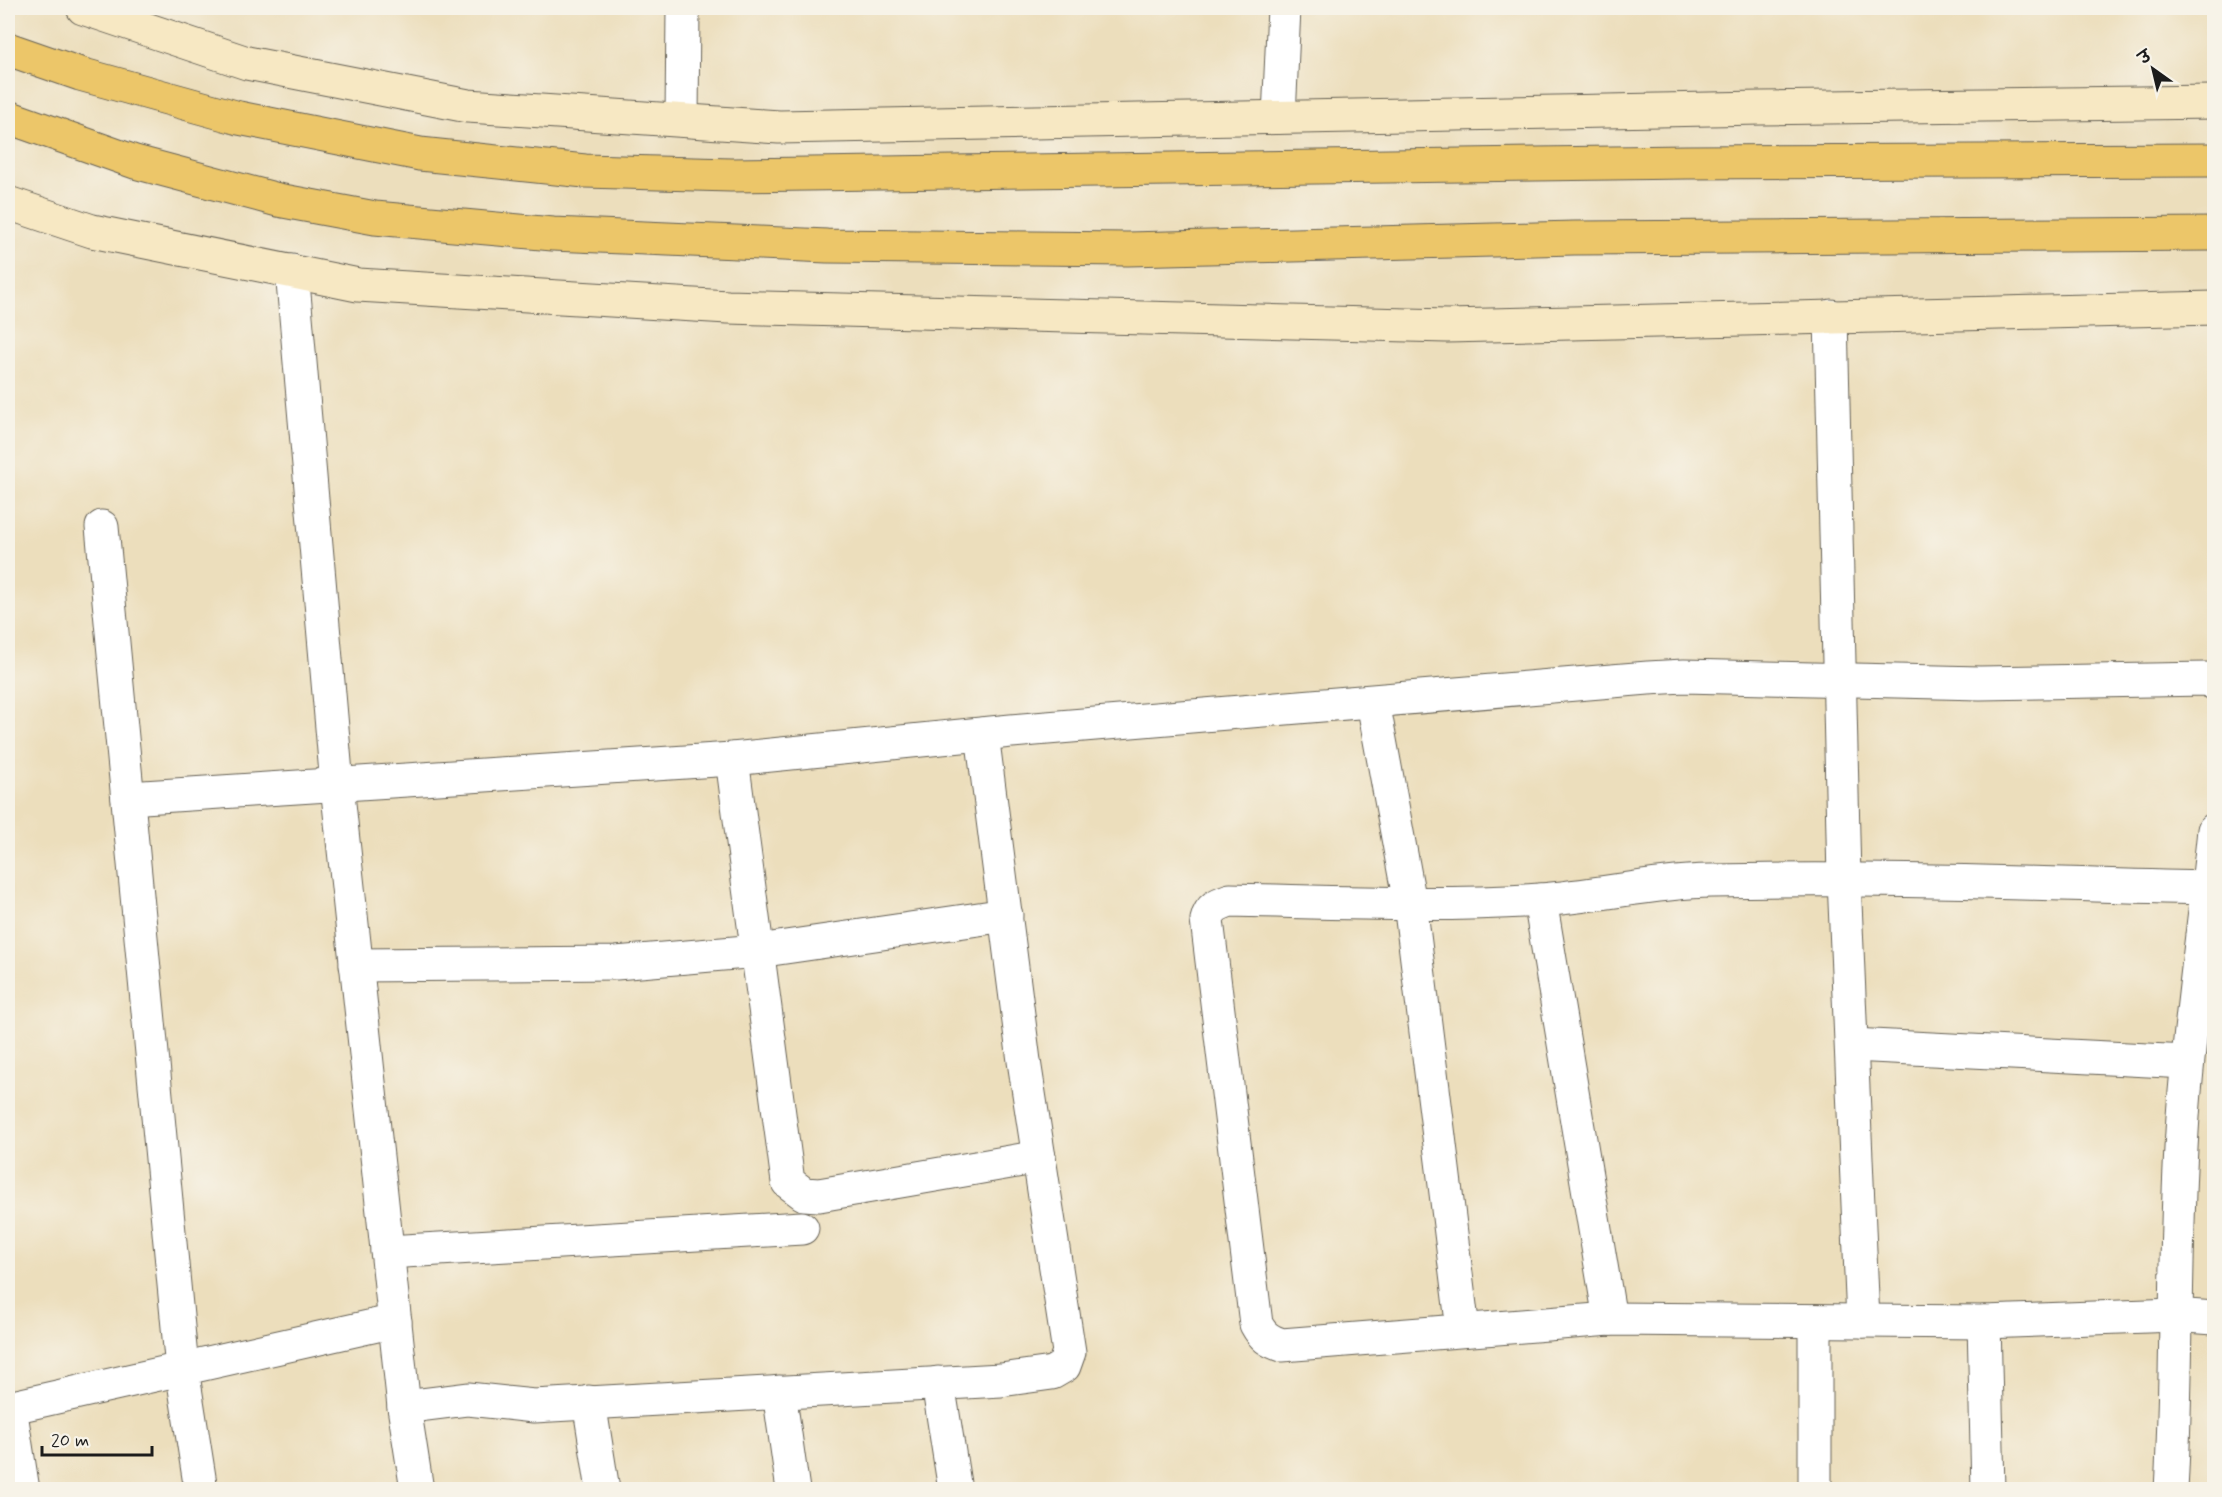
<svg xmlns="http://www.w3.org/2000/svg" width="2222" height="1497" viewBox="0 0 2222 1497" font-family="Mynerve,'Playpen Sans Deva',sans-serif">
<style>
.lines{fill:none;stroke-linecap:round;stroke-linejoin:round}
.street-casing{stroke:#656054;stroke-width:35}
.secondary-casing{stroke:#656054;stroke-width:35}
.highway-casing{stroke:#656054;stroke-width:35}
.street{stroke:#fff;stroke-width:33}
.secondary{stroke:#f7e8c3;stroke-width:33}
.highway{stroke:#ecc669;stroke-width:33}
</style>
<rect width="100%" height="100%" fill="#f7f3e8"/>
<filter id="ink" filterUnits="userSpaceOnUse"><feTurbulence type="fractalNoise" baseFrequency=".0167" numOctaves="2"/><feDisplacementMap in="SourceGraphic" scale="12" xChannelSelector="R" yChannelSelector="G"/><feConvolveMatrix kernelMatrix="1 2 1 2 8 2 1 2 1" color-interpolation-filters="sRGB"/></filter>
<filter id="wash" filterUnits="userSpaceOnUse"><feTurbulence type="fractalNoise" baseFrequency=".008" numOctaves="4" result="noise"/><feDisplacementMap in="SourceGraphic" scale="24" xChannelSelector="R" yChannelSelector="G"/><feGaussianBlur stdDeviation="1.35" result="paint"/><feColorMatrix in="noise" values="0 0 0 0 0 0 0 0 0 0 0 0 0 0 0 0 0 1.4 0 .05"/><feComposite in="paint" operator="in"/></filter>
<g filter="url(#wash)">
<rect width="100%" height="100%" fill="#ecdebc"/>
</g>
<g filter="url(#ink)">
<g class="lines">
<defs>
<g id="street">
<polyline points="1279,117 1284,8"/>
<polyline points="682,120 683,8"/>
<polyline points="292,271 337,785 404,1407 417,1490"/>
<polyline points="1831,316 1844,879 1863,1321"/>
<polyline points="102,527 182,1369 201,1490"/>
<polyline points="1373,702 1410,903 1463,1330"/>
<polyline points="732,759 788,1182 804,1194 819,1195 1039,1157"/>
<polyline points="128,798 732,759 1011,731 1648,678 1684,676 1980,683 2206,679 2214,683"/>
<path d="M2208 888C2043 884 1877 877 1711 881 1654 882 1598 896 1540 900 1438 907 1333 902 1230 900 1218 904 1210 907 1207 920L1256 1324C1263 1337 1269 1341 1282 1345L1610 1319 1984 1322 2175 1315 2214 1318"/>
<polyline points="1540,900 1610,1319"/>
<polyline points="356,965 616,963 758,951 1006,915"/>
<polyline points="1852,1045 2187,1062"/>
<polyline points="387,1252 802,1228"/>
<polyline points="1984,1322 1988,1490"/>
<polyline points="938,1383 955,1490"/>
<polyline points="779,1392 793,1490"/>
<polyline points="589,1402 603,1490"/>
<polyline points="10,1407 23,1490"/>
<polyline points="404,1407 468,1399 534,1406 1001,1380 1052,1373 1064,1366 1069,1352 1024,1061 982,734"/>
<polyline points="8,1408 395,1321"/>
<polyline points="1815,1490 1815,1321"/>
<path d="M2171 1490C2178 1370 2174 1251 2182 1132 2188 1031 2204 930 2214 830"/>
</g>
<g id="secondary">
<polyline points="83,8 247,63 468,106 779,127 1761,108 2214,102"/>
<polyline points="8,203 92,231 358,285 728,307 1447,326 2214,308"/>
</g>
<g id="highway">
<polyline points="8,49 80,74 239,118 420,154 585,171 731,175 1687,162 2214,160"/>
<polyline points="8,117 135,162 278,200 375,218 553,234 827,246 1128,249 1574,238 2214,234"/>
</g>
</defs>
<use href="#street" class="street-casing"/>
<use href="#secondary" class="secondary-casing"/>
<use href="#highway" class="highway-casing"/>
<use href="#street" class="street"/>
<use href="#secondary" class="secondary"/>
<use href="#highway" class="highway"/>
</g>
</g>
<rect width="2222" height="1497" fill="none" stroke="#f7f3e8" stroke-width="30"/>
<g transform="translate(2153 69) rotate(326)" stroke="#f7f3e8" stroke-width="4.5" paint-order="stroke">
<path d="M0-4.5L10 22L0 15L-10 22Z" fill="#1c1c1c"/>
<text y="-9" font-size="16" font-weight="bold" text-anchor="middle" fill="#1c1c1c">उ</text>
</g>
<path d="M42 1446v9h110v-9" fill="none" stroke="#1c1c1c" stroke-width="3"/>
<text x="51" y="1446" font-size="18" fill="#1c1c1c" stroke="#f7f3e8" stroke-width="4.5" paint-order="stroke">20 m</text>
</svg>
